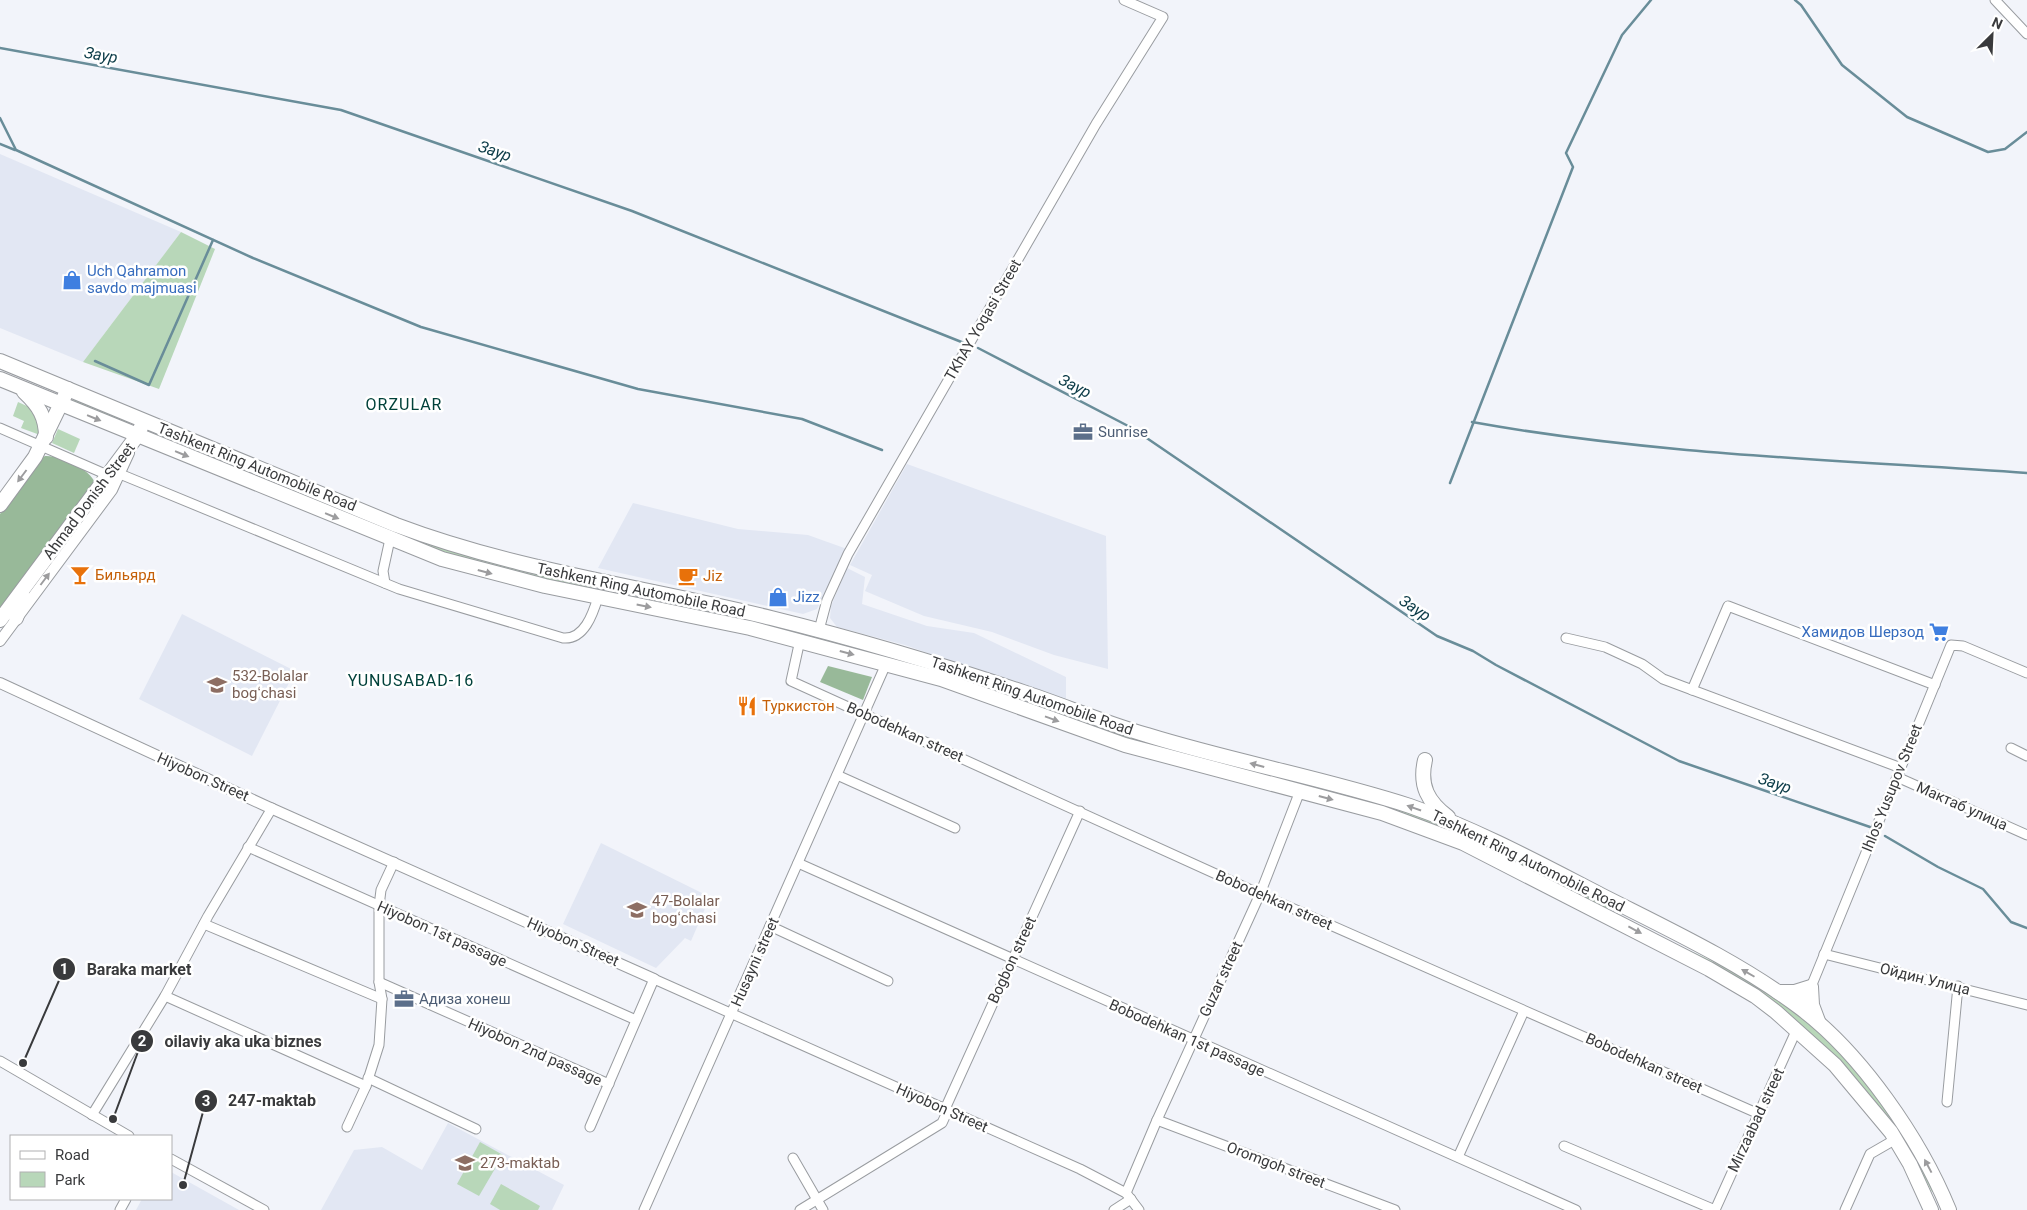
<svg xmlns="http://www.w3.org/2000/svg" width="2027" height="1210" viewBox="0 0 2027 1210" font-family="Roboto,sans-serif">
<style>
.built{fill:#e2e7f3}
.green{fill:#b8d7b9}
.forest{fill:#98b999}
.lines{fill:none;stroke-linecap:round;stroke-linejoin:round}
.stream{stroke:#698d99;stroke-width:2.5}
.minor-casing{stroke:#999ca0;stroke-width:11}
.tertiary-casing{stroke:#999ca0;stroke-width:12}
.primary-casing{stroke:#999ca0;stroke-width:16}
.trunk-casing{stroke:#999ca0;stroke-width:16}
.minor{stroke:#fff;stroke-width:9}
.tertiary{stroke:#fff;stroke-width:10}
.primary{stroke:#fff;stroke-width:14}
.trunk{stroke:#fff;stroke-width:14}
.oneway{fill:#9c9c9e}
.labels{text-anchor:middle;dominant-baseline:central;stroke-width:5;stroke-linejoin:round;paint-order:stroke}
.shop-label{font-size:15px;fill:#366cbe;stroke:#fff;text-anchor:start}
.street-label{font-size:15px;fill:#393a3c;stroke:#fff}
.service-label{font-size:15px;fill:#4e5e75;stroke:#fff;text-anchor:start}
.food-label{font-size:15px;fill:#c56008;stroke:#fff;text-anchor:start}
.education-label{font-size:15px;fill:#785e54;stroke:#fff;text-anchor:start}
.water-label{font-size:16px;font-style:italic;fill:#0b3b47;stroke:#fff}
.neighbourhood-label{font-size:16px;letter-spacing:1px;fill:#01413a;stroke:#fff}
.leader{fill:none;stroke:#393a3c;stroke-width:2}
.callout-dot{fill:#393a3c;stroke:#fff;stroke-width:2}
.mark-label{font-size:15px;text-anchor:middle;font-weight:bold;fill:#fff}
.callout-label{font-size:16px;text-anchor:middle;font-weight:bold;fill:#393a3c;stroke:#fff;stroke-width:5;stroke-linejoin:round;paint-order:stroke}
</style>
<rect width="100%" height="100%" fill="#f2f4fa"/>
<g class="built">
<polygon points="0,154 181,232 83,362 0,328"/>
<polygon points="907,464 1106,536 1108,669 1054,655 992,632 924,616 865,591 872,575 850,565"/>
<polygon points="633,503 738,529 808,535 847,549 817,609 803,614 598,568"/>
<polygon points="847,568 865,577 862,604 927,626 974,633 1066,677 1066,702 905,645 837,627 830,618 831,606"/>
<polygon points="182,614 295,671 252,756 139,699"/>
<polygon points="601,843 710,897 691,941 685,938 656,968 563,924"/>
<polygon points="448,1123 564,1185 552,1210 321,1210 354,1150 382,1147 422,1170"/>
<polygon points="171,1172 239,1210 136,1210 142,1199 171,1199"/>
</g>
<g class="green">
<polygon points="181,232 215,249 159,389 83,362"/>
<polygon points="74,399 130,421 128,427 72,405"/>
<polygon points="18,402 29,407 39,418 40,435 21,428 24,421 13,416"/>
<polygon points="58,429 80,439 74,453 52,443"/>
<polygon points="154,431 448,550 496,564 593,586 592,592 446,556 152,436"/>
<polygon points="614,594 744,617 915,662 1022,699 1020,702"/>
<polygon points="1037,704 1404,810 1475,837 1609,906 1607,911 1472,842 1161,752 1036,709"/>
<path d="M1673 943C1709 959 1745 976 1777 998 1846 1047 1896 1117 1934 1191L1932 1192 1908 1146 1892 1124 1804 1028 1784 1011Z"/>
<polygon points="480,1142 503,1155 479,1196 457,1184"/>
<polygon points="501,1184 540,1206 538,1210 500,1210 490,1204"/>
</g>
<g class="forest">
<path d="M45 456C60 455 90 469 95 483L0 614V514L42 458Z"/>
<polygon points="828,666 872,677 863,700 820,682"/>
</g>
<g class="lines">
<g class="stream">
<polyline points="1795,0 1801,5 1842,65 1907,117 1988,152 2005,149 2027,132"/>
<polyline points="0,48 341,110 632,211 964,343"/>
<polyline points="0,118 16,150 253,258 421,327 638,389 802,419 882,450"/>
<polyline points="0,144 15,150"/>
<polyline points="978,348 1132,428 1437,636 1473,651 1496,665 1679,761 1870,827"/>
<polyline points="95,361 149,385 213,240"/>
<path d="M1472 422C1655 455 1842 460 2027 473"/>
<polyline points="1450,483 1573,167 1566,153 1622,35 1651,0"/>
<polyline points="1885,836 1938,867 1983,889 2011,922 2027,928"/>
</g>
<defs>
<g id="minor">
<polyline points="1995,0 2027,34"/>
<polyline points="0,428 112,477"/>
<path d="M114 475 120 474 399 589 563 638C584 640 593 614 598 597"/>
<polyline points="385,583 383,571 390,539"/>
<polyline points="819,630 827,600 848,554 1096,124 1163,17 1124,0"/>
<polyline points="1566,638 1605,647 1642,664 1663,679 1901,768"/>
<polyline points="800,640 791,681 1260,894 1759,1114"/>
<polyline points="1692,690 1728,606 1935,685"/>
<polyline points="2011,748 2027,756"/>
<polyline points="837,775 955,828"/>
<polyline points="1897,777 2027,835"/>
<polyline points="248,847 636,1020"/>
<polyline points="798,863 1576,1210"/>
<polyline points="204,924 382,999"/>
<polyline points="770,926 888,981"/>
<polyline points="1824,954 2027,1005"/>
<polyline points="379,982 609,1084"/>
<polyline points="165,996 366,1086"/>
<polyline points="1798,1006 1811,987 1951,645 1963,646 2027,673"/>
<polyline points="0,1061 129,1136"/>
<polyline points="368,1078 476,1129"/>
<polyline points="1947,1102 1958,986"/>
<polyline points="945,1109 1080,811"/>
<polyline points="92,1115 165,996 208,916 272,808"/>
<polyline points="1157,1120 1395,1210"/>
<polyline points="347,1127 366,1086 379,1045 382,999 379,982 379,906 381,890 394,862"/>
<polyline points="590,1127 654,979 1080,1169 1126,1193 1139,1210"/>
<polyline points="1564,1146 1715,1210 1797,1029"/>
<polyline points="1458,1157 1524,1011"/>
<polyline points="793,1158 823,1210"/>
<polyline points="171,1159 264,1210"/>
<polyline points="1126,1193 1157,1120 1260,894 1300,791"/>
<polyline points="120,1210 126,1199"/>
<polyline points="644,1210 886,664"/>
<polyline points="800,1210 942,1123 948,1110"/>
<polyline points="1114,1210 1131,1199"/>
<polyline points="1845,1210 1870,1154 1896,1139"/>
</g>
<g id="tertiary">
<polyline points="0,641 112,490 129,453"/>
<polyline points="0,683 266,806 654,979"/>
</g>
<g id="primary">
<polyline points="0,505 35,457 68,389"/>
<polyline points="16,618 23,597"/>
<polyline points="0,620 137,436 142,425"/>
</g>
<g id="trunk">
<path d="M0 361 396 525C518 571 645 587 771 618 856 639 940 664 1023 692 1065 706 1105 723 1147 735 1234 762 1324 778 1410 806 1476 829 1539 863 1601 895 1668 929 1739 962 1799 1007 1861 1053 1920 1139 1949 1210"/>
<polyline points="0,379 442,559 545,586 750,628 941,679 1125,745 1382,813 1463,843 1709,969 1755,996 1776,1012 1835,1065 1891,1132 1910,1164 1931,1210"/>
<path d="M24 392C39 406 46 417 46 437"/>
<path d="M1425 760C1419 786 1428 802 1448 817"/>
<polyline points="1778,992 1795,992 1811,987 1812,1005 1818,1021"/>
</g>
</defs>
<use href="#minor" class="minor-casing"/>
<use href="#tertiary" class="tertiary-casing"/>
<use href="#primary" class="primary-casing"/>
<use href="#trunk" class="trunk-casing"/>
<use href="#minor" class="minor"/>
<use href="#tertiary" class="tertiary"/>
<use href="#primary" class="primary"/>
<use href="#trunk" class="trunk"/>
</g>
<defs><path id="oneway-solid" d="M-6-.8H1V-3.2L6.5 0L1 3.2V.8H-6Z" transform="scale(1.25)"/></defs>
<g class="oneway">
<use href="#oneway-solid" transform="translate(94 418) rotate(22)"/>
<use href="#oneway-solid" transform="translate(182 454) rotate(22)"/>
<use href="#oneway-solid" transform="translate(22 476) rotate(127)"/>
<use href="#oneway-solid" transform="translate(332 516) rotate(22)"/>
<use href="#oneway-solid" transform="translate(485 572) rotate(15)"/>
<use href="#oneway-solid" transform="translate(45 579) rotate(-53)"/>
<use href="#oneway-solid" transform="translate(644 606) rotate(11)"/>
<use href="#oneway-solid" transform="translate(847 653) rotate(15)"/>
<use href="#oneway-solid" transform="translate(1052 719) rotate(20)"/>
<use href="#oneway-solid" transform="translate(1257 765) rotate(-165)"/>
<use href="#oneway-solid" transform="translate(1326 798) rotate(15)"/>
<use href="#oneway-solid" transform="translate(1414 808) rotate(-161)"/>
<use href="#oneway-solid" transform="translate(1635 930) rotate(28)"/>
<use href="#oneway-solid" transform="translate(1748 973) rotate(-150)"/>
<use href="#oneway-solid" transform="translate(1928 1166) rotate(-118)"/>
</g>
<defs>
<symbol id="shop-bare" viewBox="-9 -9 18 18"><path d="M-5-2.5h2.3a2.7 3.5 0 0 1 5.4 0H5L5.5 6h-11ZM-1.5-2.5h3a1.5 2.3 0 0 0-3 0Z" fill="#3f7fe0" stroke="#fff" stroke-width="2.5" paint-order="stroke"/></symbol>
<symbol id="office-bare" viewBox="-9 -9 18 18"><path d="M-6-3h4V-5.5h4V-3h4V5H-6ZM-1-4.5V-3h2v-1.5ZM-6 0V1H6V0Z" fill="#5c6f8a" stroke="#fff" stroke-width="2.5" paint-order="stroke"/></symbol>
<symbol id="bar-bare" viewBox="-9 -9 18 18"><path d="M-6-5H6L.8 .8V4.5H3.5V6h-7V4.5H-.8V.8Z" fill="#e8710a" stroke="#fff" stroke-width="2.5" paint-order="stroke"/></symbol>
<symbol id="cafe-bare" viewBox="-9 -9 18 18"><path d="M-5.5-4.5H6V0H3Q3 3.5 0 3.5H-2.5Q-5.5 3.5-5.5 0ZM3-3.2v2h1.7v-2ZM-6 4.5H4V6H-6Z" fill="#e8710a" stroke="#fff" stroke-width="2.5" paint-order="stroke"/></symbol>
<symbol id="supermarket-bare" viewBox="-9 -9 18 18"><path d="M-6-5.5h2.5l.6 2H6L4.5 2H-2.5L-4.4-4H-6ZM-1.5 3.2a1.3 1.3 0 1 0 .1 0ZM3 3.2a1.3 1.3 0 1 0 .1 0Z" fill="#3f7fe0" stroke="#fff" stroke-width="2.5" paint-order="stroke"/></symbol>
<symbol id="school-bare" viewBox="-9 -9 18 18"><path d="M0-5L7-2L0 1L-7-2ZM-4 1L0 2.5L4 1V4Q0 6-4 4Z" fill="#8d6e63" stroke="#fff" stroke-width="2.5" paint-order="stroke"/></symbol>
<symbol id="restaurant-bare" viewBox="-9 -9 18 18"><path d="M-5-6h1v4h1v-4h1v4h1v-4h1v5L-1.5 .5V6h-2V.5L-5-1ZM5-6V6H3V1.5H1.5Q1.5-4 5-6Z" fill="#e8710a" stroke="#fff" stroke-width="2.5" paint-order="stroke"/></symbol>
</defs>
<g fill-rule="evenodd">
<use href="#shop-bare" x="58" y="266" width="28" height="28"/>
<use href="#office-bare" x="1069" y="418" width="28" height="28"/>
<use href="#bar-bare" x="66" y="561" width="28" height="28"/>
<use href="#cafe-bare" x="674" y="562" width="28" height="28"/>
<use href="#shop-bare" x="764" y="583" width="28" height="28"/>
<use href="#supermarket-bare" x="1925" y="618" width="28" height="28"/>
<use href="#school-bare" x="203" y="671" width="28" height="28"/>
<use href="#restaurant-bare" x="733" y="692" width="28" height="28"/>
<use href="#school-bare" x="623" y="896" width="28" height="28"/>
<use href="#office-bare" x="390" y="985" width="28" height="28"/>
<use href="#school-bare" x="451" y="1149" width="28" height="28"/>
</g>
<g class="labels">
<g class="shop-label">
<text x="87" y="271">Uch Qahramon<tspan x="87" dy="17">savdo majmuasi</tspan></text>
<text x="793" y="597">Jizz</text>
<text x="1924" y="632" text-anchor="end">Хамидов Шерзод</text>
</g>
<g class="street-label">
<text transform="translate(983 320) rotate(-60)">TKhAY Yoqasi Street</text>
<text transform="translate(257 467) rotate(22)">Tashkent Ring Automobile Road</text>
<text transform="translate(89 501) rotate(-53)">Ahmad Donish Street</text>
<text transform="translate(641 590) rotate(12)">Tashkent Ring Automobile Road</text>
<text transform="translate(1032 696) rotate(19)">Tashkent Ring Automobile Road</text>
<text transform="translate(905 732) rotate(24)">Bobodehkan street</text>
<text transform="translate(203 777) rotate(24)">Hiyobon Street</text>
<text transform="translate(1892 788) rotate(-68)">Ihlos Yusupov Street</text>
<text transform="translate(1962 806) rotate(24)">Мактаб улица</text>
<text transform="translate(1528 861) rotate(26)">Tashkent Ring Automobile Road</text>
<text transform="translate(1274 900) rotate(24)">Bobodehkan street</text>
<text transform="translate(442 934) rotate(24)">Hiyobon 1st passage</text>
<text transform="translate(573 942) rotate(24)">Hiyobon Street</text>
<text transform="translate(1012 960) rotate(-65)">Bogbon street</text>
<text transform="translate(755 962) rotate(-66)">Husayni street</text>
<text transform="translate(1221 979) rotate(-65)">Guzar street</text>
<text transform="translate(1925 979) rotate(14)">Ойдин Улица</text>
<text transform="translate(1187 1038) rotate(24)">Bobodehkan 1st passage</text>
<text transform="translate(535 1052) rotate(24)">Hiyobon 2nd passage</text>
<text transform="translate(1644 1063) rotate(24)">Bobodehkan street</text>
<text transform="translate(942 1108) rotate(24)">Hiyobon Street</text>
<text transform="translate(1756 1120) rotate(-65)">Mirzaabad street</text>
<text transform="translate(1276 1165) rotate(21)">Oromgoh street</text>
</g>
<g class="service-label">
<text x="1098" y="432">Sunrise</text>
<text x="419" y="999">Адиза хонеш</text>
</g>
<g class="food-label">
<text x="95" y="575">Бильярд</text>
<text x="703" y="576">Jiz</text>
<text x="762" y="706">Туркистон</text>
</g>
<g class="education-label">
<text x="232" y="676">532-Bolalar<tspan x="232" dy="17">bogʻchasi</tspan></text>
<text x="652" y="901">47-Bolalar<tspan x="652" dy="17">bogʻchasi</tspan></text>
<text x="480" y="1163">273-maktab</text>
</g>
<g class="water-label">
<text transform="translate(101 55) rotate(10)">Заур</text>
<text transform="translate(495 151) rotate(19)">Заур</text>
<text transform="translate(1075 386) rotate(27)">Заур</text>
<text transform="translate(1415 608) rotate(34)">Заур</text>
<text transform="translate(1775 783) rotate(19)">Заур</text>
</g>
<g class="neighbourhood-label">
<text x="404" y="404">ORZULAR</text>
<text x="411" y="680">YUNUSABAD-16</text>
</g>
</g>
<path class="leader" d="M23 1063L64 969M113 1119L142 1041M183 1185L206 1101"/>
<g class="callout-dot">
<circle cx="23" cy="1063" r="5"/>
<circle cx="113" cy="1119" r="5"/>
<circle cx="183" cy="1185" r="5"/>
<circle cx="64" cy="969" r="12"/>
<circle cx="142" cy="1041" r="12"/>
<circle cx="206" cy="1101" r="12"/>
</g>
<g class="mark-label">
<text x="64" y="974">1</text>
<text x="142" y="1046">2</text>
<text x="206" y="1106">3</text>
</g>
<g class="callout-label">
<text x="139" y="975">Baraka market</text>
<text x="243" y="1047">oilaviy aka uka biznes</text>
<text x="272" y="1106">247-maktab</text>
</g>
<rect x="10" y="1135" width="162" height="65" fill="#ffffff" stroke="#b0b0b1"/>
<rect x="20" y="1151" width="25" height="8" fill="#ffffff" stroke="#b0b0b1"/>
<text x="55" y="1160" font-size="15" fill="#393a3c">Road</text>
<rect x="20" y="1172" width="25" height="15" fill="#b8d7b9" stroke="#b0b0b1"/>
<text x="55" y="1185" font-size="15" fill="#393a3c">Park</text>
<g transform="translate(1992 35) rotate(24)" stroke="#ffffff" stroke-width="4" paint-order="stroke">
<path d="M0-4L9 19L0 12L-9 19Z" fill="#393a3c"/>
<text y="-8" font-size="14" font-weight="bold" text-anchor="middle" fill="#393a3c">N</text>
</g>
</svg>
